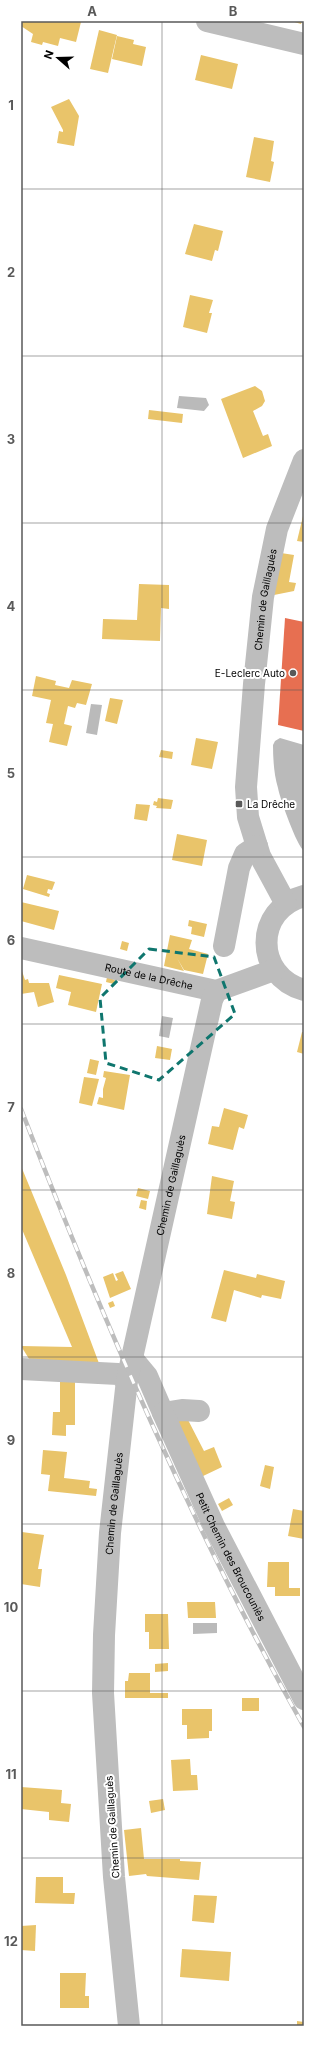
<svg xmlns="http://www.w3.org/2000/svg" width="325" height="2047" viewBox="0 0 325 2047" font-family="Inter,sans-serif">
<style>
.water{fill:#bababa}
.homes{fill:#e9c46a}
.shops{fill:#e76f51}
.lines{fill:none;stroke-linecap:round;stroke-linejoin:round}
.minor{stroke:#bdbdbd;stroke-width:22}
.rail-casing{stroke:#bdbdbd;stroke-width:4.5}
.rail{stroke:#fff;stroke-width:3;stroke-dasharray:9;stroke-linecap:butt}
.marked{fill:none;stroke:#0f766e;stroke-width:3;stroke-dasharray:8 5;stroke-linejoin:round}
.grid{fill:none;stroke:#595959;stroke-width:1;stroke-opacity:0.55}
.poi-dot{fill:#595959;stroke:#fff;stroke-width:1.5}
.labels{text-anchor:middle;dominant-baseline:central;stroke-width:4;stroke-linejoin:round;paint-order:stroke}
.street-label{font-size:10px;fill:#000;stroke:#fff}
.poi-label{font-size:10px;fill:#000;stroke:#fff;text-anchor:end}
.neatline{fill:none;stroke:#595959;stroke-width:1.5}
.grid-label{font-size:13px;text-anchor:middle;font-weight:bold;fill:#595959}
</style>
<rect width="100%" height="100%" fill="#fff"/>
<g class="water">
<polygon points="179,396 206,398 209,405 204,411 177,408"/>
<polygon points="91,704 102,705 97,735 86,733"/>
<path d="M280 738 304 745V851C297 846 280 799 278 788 274 775 273 759 273 745L275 741Z"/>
<polygon points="162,1016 173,1018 169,1038 159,1036"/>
<polygon points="193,1623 217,1623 217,1633 193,1634"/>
</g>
<g class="homes">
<polygon points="21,21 77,21 81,22 76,42 60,38 58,46 43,42 42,45 31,42 33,34 21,26"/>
<polygon points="291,21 302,21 301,24"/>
<polygon points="99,30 117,35 108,73 90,69"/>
<polygon points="117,36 134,40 133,44 146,47 142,66 112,59"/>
<polygon points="201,55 238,64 232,89 195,80"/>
<polygon points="69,99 79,116 74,146 57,143 59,131 63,132 63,130 51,107"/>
<polygon points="254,137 274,141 271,161 274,162 270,182 246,177"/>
<polygon points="194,224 223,231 218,251 215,250 212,261 185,254"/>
<polygon points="190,295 213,300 209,313 212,313 207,333 183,327"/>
<polygon points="255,386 262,391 265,401 262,406 253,411 263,436 268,434 272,446 243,458 221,399"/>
<polygon points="149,410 183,414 182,423 148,419"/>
<polygon points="303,516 304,516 304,542 297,541"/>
<polygon points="281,553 294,555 289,582 296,583 294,591 274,595"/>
<polygon points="139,584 169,585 169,609 161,608 160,641 102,639 103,619 137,620"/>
<polygon points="36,676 56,681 55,685 69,688 72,680 92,684 86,705 77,703 75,708 68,706 64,724 72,726 67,746 49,742 53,724 46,723 51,700 32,696"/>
<polygon points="110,698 123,700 117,724 105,721"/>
<polygon points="196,738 218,742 212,769 191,765"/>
<polygon points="161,750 173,752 172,759 159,757"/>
<polygon points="158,798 173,800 171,809 156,808 157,806 153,805 154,801 157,802"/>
<polygon points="136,804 150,805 147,821 134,819"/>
<polygon points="177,834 207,840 202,866 172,860"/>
<polygon points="27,875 55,882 52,890 48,889 47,893 50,894 49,897 23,889"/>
<polygon points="21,902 59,911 54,930 21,921"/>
<polygon points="189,920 207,924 204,937 191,934 192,927 188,926"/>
<polygon points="170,935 192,940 189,949 208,954 203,974 184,970 177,958 184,971 164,966"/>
<polygon points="122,941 129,943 127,951 120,949"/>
<polygon points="21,968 25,980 28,979 29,983 49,983 54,1002 38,1007 34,992 21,994"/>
<polygon points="59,975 102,984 96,1012 68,1005 71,992 56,988"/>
<polygon points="107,977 115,980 114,984 106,982"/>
<polygon points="302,1032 304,1032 304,1054 297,1052"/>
<polygon points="157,1046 172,1049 170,1060 155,1058"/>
<polygon points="90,1059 99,1061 96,1075 87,1073"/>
<polygon points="104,1071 130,1075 124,1110 97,1104 99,1097 103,1098 103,1089 106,1078 103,1077"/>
<polygon points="84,1077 99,1079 92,1106 79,1103"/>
<polygon points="224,1108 248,1115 244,1129 239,1127 233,1150 208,1144 212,1126 219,1127"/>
<polygon points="21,1166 66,1275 100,1366 31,1362 21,1346 72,1347 21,1227"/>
<polygon points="212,1176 234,1181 230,1201 235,1202 232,1219 207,1214"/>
<polygon points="138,1188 150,1191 148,1199 136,1196"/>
<polygon points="141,1200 147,1201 146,1210 139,1208"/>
<polygon points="224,1270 256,1278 257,1274 285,1281 281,1299 262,1295 261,1298 234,1290 226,1322 211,1318"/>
<polygon points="123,1271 131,1289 110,1298 103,1277 113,1273 116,1281 118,1280 115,1274"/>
<polygon points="113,1301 115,1306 110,1308 108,1303"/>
<polygon points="60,1380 75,1380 75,1425 66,1425 66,1436 52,1435 53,1412 60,1412"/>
<polygon points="186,1416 204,1451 214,1447 222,1467 201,1477 173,1422"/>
<polygon points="43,1450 67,1452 64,1478 90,1481 89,1488 97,1489 96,1496 48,1491 50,1475 41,1474"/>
<polygon points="265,1465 274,1467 270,1489 260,1486"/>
<polygon points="229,1498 233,1505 222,1511 218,1504"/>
<polygon points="293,1509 304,1511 304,1539 288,1536"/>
<polygon points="22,1532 44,1535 38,1569 42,1569 40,1587 21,1584"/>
<polygon points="268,1562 289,1562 289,1588 300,1588 300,1596 275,1596 275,1587 267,1587"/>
<polygon points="187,1602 215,1602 216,1618 188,1618"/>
<polygon points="145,1614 168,1614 169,1649 149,1649 149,1632 145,1632"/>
<polygon points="168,1663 168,1671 155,1672 155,1664"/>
<polygon points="129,1673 150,1673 150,1693 168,1693 168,1698 125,1698 125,1681 128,1681"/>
<rect x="242" y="1698" width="17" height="13"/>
<polygon points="182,1709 212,1709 212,1731 209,1731 209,1738 187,1739 187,1725 182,1725"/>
<polygon points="190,1759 191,1775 197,1775 198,1790 173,1791 171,1760"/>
<polygon points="21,1787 62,1790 61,1803 71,1804 69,1822 49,1820 49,1812 21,1809"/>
<polygon points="163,1799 165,1810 151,1813 149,1801"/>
<polygon points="141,1828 144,1859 180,1859 180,1861 201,1862 199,1880 147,1876 146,1874 129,1876 124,1830"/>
<polygon points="36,1877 63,1877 63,1893 75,1893 74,1904 35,1903"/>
<polygon points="194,1895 217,1896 214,1923 192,1921"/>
<polygon points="36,1925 35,1951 21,1950 21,1926"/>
<polygon points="182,1949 231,1952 229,1981 180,1977"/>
<polygon points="60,1973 86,1973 85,1996 89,1996 89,2008 60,2008"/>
<polygon points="297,2021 304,2022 304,2026 297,2026"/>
</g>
<polygon class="shops" points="285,618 304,622 304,731 278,725"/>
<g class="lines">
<g class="minor">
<polyline points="207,21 304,44"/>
<path d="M304 896C254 909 254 976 304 990"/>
<path id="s1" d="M286 904 260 856 248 817 246 787 254 684 263 597 277 529 304 460"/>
<polyline points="224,946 239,868 245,854 257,846"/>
<path id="s2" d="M21 948 216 991 274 970"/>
<polyline points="132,1358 147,1376 163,1413 182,1410 199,1411"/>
<polyline points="21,1369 118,1374 127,1380"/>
<path id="s3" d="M163 1413 214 1526 304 1699"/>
<path id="s4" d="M129 2026 114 1877 103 1693 104 1635 110 1533 127 1380 212 1000 216 991"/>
</g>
<defs>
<path id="rail" d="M21 1109C103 1321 193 1529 304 1727"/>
</defs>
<use href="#rail" class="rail-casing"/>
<use href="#rail" class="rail"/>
</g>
<path class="marked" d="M149 949 214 957 235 1014 159 1080 106 1063 100 998Z"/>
<path class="grid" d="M162 21V2026M21 189H304M21 356H304M21 523H304M21 690H304M21 857H304M21 1024H304M21 1190H304M21 1357H304M21 1524H304M21 1691H304M21 1858H304"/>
<g class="poi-dot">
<circle cx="293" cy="673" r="4"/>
<rect x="235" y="800" width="8" height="8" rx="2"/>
</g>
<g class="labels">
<g class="street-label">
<text stroke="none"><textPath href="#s1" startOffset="314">Chemin de Gaillaguès</textPath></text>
<text stroke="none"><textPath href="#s2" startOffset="131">Route de la Drêche</textPath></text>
<text stroke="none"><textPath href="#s4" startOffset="848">Chemin de Gaillaguès</textPath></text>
<text stroke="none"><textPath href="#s4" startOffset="524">Chemin de Gaillaguès</textPath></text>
<text stroke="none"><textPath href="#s3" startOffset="159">Petit Chemin des Broucouniès</textPath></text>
<text transform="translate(112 1827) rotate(-94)">Chemin de Gaillaguès</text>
</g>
<g class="poi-label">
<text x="285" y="673">E-Leclerc Auto</text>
<text x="247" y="804" text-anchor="start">La Drêche</text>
</g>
</g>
<rect width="325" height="2047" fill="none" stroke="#ffffff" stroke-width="44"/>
<g transform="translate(58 58) rotate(290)" stroke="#ffffff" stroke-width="3" paint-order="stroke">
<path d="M0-3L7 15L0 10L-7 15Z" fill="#000000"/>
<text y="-6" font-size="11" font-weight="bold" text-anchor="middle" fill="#000000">N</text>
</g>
<rect x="22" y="22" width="281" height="2003" class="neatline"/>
<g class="grid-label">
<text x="92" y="16">A</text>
<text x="233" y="16">B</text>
<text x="11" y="110">1</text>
<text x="11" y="277">2</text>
<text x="11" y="444">3</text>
<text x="11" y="611">4</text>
<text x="11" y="778">5</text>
<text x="11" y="945">6</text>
<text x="11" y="1112">7</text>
<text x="11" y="1278">8</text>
<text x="11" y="1445">9</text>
<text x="11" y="1612">10</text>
<text x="11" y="1779">11</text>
<text x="11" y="1946">12</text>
</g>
</svg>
